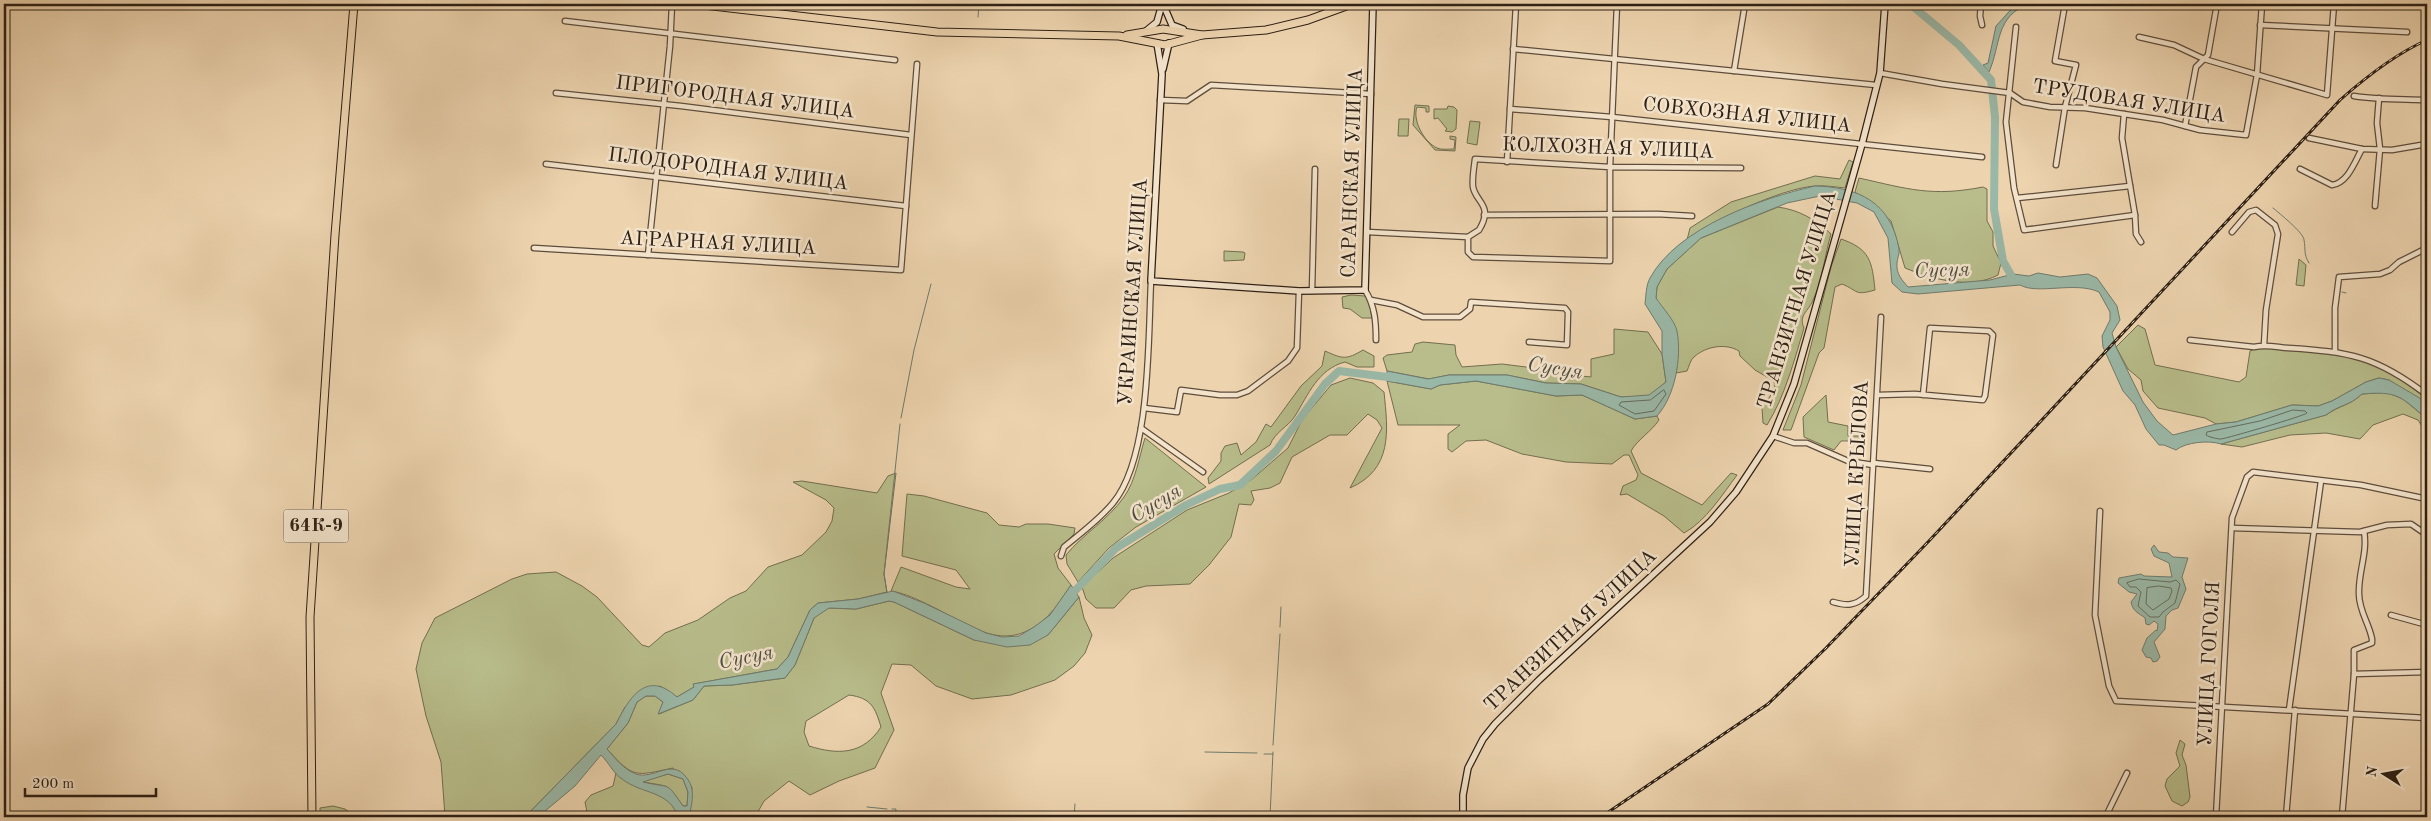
<svg xmlns="http://www.w3.org/2000/svg" width="2431" height="821" viewBox="0 0 2431 821" font-family="'Old Standard TT',serif">
<style>
.green{fill:#b8bd8b;stroke:#736e50;fill-rule:evenodd}
.water{fill:#9ab8a7;stroke:#6f7b6d;fill-rule:evenodd}
.lines{fill:none;stroke-linecap:round;stroke-linejoin:round}
.shore{stroke:#646c5e;stroke-width:1}
.stream{stroke:#6f7b6d;stroke-width:1}
.river{stroke:#9ab8a7;stroke-width:8}
.street-casing{stroke:#5e4d3c;stroke-width:7}
.secondary-casing{stroke:#2e2015;stroke-width:8}
.primary-casing{stroke:#2e2015;stroke-width:9}
.street{stroke:#f3e3cb;stroke-width:4.5}
.secondary{stroke:#f3e3cb;stroke-width:5.5}
.primary{stroke:#edd4af;stroke-width:7}
.rail-casing{stroke:#2e2015;stroke-width:3}
.rail{stroke:#f3e3cb;stroke-width:1;stroke-dasharray:4;stroke-linecap:butt}
.labels{text-anchor:middle;dominant-baseline:central;stroke-width:5;stroke-linejoin:round;paint-order:stroke}
.shield{fill:#f3e3cb;stroke:#695a4c;stroke-width:1}
.shield-label{font-size:19px;font-weight:bold;fill:#2e2015}
.street-label{font-size:20px;fill:#2e2015;stroke:#f3e3cb}
.water-label{font-size:21px;font-style:italic;fill:#4e4e41;stroke:#f3e3cb}
</style>
<rect width="100%" height="100%" fill="#edd4af"/>
<filter id="stains"><feTurbulence type="fractalNoise" baseFrequency=".004" numOctaves="4"/><feColorMatrix values="0 0 0 0 .2 0 0 0 0 .09 0 0 0 0 .02 0 0 0 .5 -.17"/></filter>
<radialGradient id="worn" r=".72"><stop offset=".6" stop-color="#630" stop-opacity="0"/><stop offset="1" stop-color="#630" stop-opacity=".3"/></radialGradient>
<g class="green">
<path d="M1415 105 1429 106V112H1426V108L1417 107C1412 120 1424 142 1437 148 1441 150 1449 149 1454 149L1455 140 1450 139V136L1456 137 1455 151 1435 150 1413 125Z"/>
<polygon points="1448,106 1454,107 1457,110 1456,129 1452,132 1445,131 1447,129 1438,118 1434,119 1434,109 1447,109"/>
<polygon points="1399,119 1409,119 1408,136 1398,136"/>
<polygon points="1470,121 1480,122 1477,145 1467,143"/>
<path d="M1849 160 1853 162 1845 188C1835 187 1824 185 1814 186 1777 190 1718 219 1687 240L1690 228 1731 202 1815 176 1840 179Z"/>
<path d="M1859 178C1908 189 1932 197 1983 187L1987 189V221L1993 232V246L2001 263 1998 275C1970 290 1932 279 1905 268L1891 221 1855 192Z"/>
<path d="M1778 207C1799 210 1815 219 1831 234 1825 254 1822 282 1813 300 1809 311 1798 315 1804 328 1794 361 1785 396 1767 425L1763 423 1762 408 1775 389 1774 381 1755 370 1740 356 1739 351C1726 343 1706 346 1694 357 1690 360 1689 367 1687 371L1676 373 1677 363 1656 298 1657 287 1667 269 1701 238Z"/>
<path d="M1841 239C1870 249 1872 261 1875 290 1854 296 1859 291 1842 284L1835 287 1824 348 1819 353 1791 430H1783L1801 385 1831 267Z"/>
<polygon points="1224,251 1243,252 1245,253 1244,260 1224,261"/>
<polygon points="2299,259 2306,265 2304,286 2296,285"/>
<polygon points="1351,295 1365,296 1369,301 1372,318 1362,318 1350,309 1343,308 1342,297"/>
<polygon points="2138,325 2145,329 2155,365 2239,382 2246,377 2250,351 2264,345 2349,353 2392,373 2427,399 2427,405 2389,380 2379,378 2366,382 2332,401 2318,406 2292,405 2236,422 2216,424 2205,418 2158,408 2143,391 2141,380 2128,369 2116,347"/>
<polygon points="1614,329 1648,332 1662,354 1666,382 1649,396 1621,397 1581,384 1546,383 1507,375 1449,375 1429,379 1387,371 1383,358 1387,355 1412,352 1415,344 1423,342 1455,345 1456,355 1462,367 1502,364 1526,367 1544,372 1591,377 1591,359 1614,354"/>
<path d="M1363 350 1374 356V367H1357L1345 362C1318 369 1308 395 1295 416 1288 427 1275 432 1270 445L1209 484 1208 478 1221 461V453L1225 446 1237 443 1241 455 1256 442 1266 424 1271 427 1301 386 1322 366 1325 351C1343 359 1346 360 1363 350Z"/>
<path d="M1350 378 1373 383 1384 392C1388 431 1393 469 1350 488L1382 428 1377 420 1368 414 1347 435H1330L1292 457 1280 483 1270 488 1251 491 1254 500 1251 505 1239 504 1231 537 1209 565 1190 584 1146 586 1131 590 1114 608H1096L1086 599 1082 587 1113 558 1187 510 1229 493 1251 480 1288 448 1302 420 1331 385Z"/>
<path d="M1387 381 1431 389 1440 385 1476 381 1556 396 1582 395 1635 419 1657 416 1659 420C1651 432 1638 439 1631 451L1641 473 1702 505 1731 473 1737 475C1722 495 1706 521 1684 533L1664 516 1627 494 1620 495 1623 486 1636 480 1638 475 1629 455H1624L1612 464 1566 462 1522 454 1486 440 1466 441 1452 452 1448 449V434L1460 425H1398Z"/>
<path d="M2386 392 2403 399 2427 419V434L2418 420 2403 414 2373 425 2360 439 2326 433 2290 435 2242 447 2221 444 2326 415C2340 405 2349 406 2362 394Z"/>
<path d="M1826 395 1828 422 1848 426V436H1865C1859 445 1851 440 1841 441L1834 450 1804 437 1803 417Z"/>
<path d="M1145 438 1206 487 1136 527 1109 548 1078 582 1067 564 1066 555C1083 534 1108 520 1124 497 1136 480 1139 457 1145 438Z"/>
<polygon points="896,473 884,574 887,592 858,599 818,603 810,610 788,657 777,669 694,684 694,687 677,697 660,686 625,707 616,724 525,817 445,816 441,762 426,716 416,669 422,643 435,618 512,579 527,574 556,572 582,586 597,597 642,645 649,647 665,633 698,620 730,598 746,591 768,567 802,555 826,532 832,521 834,508 826,500 793,482 802,481 877,493 888,476"/>
<path d="M907 494 924 496 987 513 999 525 1019 527 1026 524H1048L1075 528 1074 534 1054 554 1058 568 1071 585C1064 595 1057 607 1048 616 1006 656 974 627 931 606 919 600 904 593 891 591L901 567 956 587 970 589 956 570 902 556Z"/>
<path d="M1079 597 1084 618 1092 635 1085 653 1074 666 1055 680 1011 695 972 699 936 686 911 665 892 664 881 693 894 730 875 768 839 781 810 795 789 781 764 801 755 817H689L692 787 673 768C635 776 634 779 607 749L628 723 637 702 646 696H655L663 702 659 714 693 700 704 686 732 685 785 678 795 665 814 618 820 612 829 608 856 609 889 601 894 602 974 640 1048 635ZM849 695C871 698 875 707 881 727 863 755 838 755 809 746L804 732 806 721Z"/>
<polygon points="2180,740 2185,744 2182,755 2186,765 2190,797 2188,802 2182,806 2172,801 2165,786 2167,779 2180,766 2176,753"/>
<path d="M616 773C630 787 668 795 674 806 676 809 677 814 678 817H588L585 802 591 795 613 786Z"/>
<path d="M668 774 683 779 688 792 687 806H683C666 783 671 787 643 782V781Z"/>
<polygon points="333,806 345,809 356,817 320,817 320,808"/>
</g>
<g class="water">
<path d="M2016 4H2030C1995 15 2001 45 1989 72L1983 65 1988 63 1996 26Z"/>
<path d="M1815 186C1858 187 1891 202 1899 249 1900 255 1897 258 1897 263 1896 274 1902 280 1908 287L1990 280 2013 274 2029 276 2038 273 2060 277 2088 274 2097 278 2117 306 2120 320 2112 333 2116 347 2143 402 2157 421 2173 435 2216 424 2236 422 2292 405 2318 406 2332 401 2366 382 2379 378 2389 380 2423 400 2427 405V419C2400 396 2398 391 2362 394 2348 407 2340 404 2326 415L2221 444C2209 440 2186 442 2176 450L2164 445H2159L2146 429 2135 405 2123 391 2103 347 2102 336 2110 320V312L2099 292C2075 281 2038 295 2020 285L1918 294 1902 292 1892 283 1888 238 1874 212 1857 203 1820 196 1787 203 1701 238 1667 269 1657 287 1656 298C1662 307 1675 321 1677 331 1682 358 1675 396 1657 416L1635 419 1582 395 1556 396 1476 381 1440 385 1431 389 1387 381V371L1428 379 1449 375H1507L1546 383 1581 384 1621 397 1649 395 1666 382 1662 354V331L1645 304C1646 296 1646 285 1650 278 1678 227 1762 198 1815 186Z"/>
<path d="M2154 545 2159 552 2168 553 2173 557 2188 558 2182 577 2186 589 2178 608 2172 610 2166 616 2165 629 2154 642 2160 657 2157 661 2153 662 2151 658 2146 657 2142 650 2147 638 2156 630 2157 631 2158 624 2154 621 2149 625 2146 624 2145 618C2139 613 2133 612 2131 602L2137 594 2129 592 2118 583 2119 578 2141 574 2144 576 2172 577 2169 563 2154 556 2151 549Z"/>
<path d="M1071 585 1079 597 1048 635 1030 645 1007 647 974 640 894 602 889 601 856 609 829 608 814 618 795 665 785 678 732 685 704 686 693 700 658 714 663 702 655 696H646L637 702 628 723 607 749C616 759 623 769 636 774 653 780 672 758 686 777 696 788 692 803 689 817H678C669 790 643 795 622 779 613 773 609 763 601 755L575 786 538 817H525L616 724C630 696 647 670 677 697L694 687 693 684 777 669 788 657 810 610 818 603 858 599 893 591 924 603 986 633 1002 637 1019 636 1034 627 1050 615ZM668 774 683 779 688 792 687 806H683C665 780 672 789 643 782Z"/>
</g>
<g class="lines">
<g class="shore">
<polygon points="1664,390 1666,394 1654,411 1635,414 1619,405 1621,402 1650,400"/>
<path d="M2293 410 2305 411 2307 413C2304 416 2228 438 2221 439 2217 439 2209 437 2206 435L2207 432 2260 421Z"/>
<polygon points="2139,579 2170,582 2176,580 2180,584 2175,603 2163,612 2159,617 2150,617 2138,606 2141,592 2136,587 2130,587 2127,583"/>
<polygon points="2159,586 2171,588 2172,591 2169,599 2153,610 2146,604 2147,588"/>
</g>
<g class="stream">
<polyline points="988,10 989,4"/>
<polyline points="978,17 979,4"/>
<path d="M2273 208C2279 213 2304 233 2304 240 2306 250 2303 253 2309 263"/>
<polyline points="2342,292 2346,293"/>
<polyline points="901,418 914,350 931,284"/>
<polyline points="887,593 884,574 900,424"/>
<polyline points="1280,627 1281,607"/>
<polyline points="1273,745 1280,634"/>
<polyline points="1205,752 1257,753"/>
<polyline points="1264,754 1273,754"/>
<polyline points="867,807 887,809"/>
<polyline points="892,809 896,809 895,817"/>
<polyline points="1074,817 1075,804"/>
<polyline points="1270,817 1273,752"/>
</g>
<g class="river">
<polyline points="1104,4 1108,6 1121,4"/>
<polyline points="1910,4 1959,45 1991,80 1995,117 1994,209 2003,261 2011,275"/>
<polyline points="1068,598 1116,548 1186,505 1220,489 1240,485 1276,451 1325,384 1339,371 1396,378"/>
</g>
<defs>
<g id="street">
<path d="M1617 4 1610 167V261L1473 257 1468 252V237L1479 230C1494 205 1476 203 1473 187 1472 178 1474 168 1475 159L1610 167 1741 168"/>
<polyline points="1981,4 1980,16 1982,25"/>
<polyline points="565,21 895,60"/>
<polyline points="2260,25 2407,32"/>
<polyline points="2016,27 2006,122 2014,188 2024,230 2135,215"/>
<polyline points="2139,37 2174,45 2204,59 2327,95 2334,4"/>
<polyline points="1513,49 1876,85"/>
<polyline points="1734,71 1745,4"/>
<polyline points="1880,73 1942,84 2010,93 2023,102 2050,107 2085,108 2163,120 2200,130 2246,135 2257,75 2262,4"/>
<polyline points="556,93 681,106 911,135"/>
<path d="M2354 96C2378 100 2403 99 2427 100"/>
<polyline points="1160,100 1187,101 1211,85 1371,94"/>
<polyline points="1510,109 1612,117 1982,157"/>
<polyline points="2124,114 2122,138 2135,215 2136,234 2141,242"/>
<polyline points="2185,126 2196,67 2208,55 2217,4"/>
<polyline points="2309,138 2362,149 2392,150 2427,144"/>
<polyline points="1507,162 1516,4"/>
<polyline points="546,164 906,206"/>
<polyline points="2056,165 2065,107 2076,65 2055,61 2064,10"/>
<path d="M2300 169 2332 185C2348 183 2355 161 2362 149"/>
<polyline points="2017,198 2130,186"/>
<polyline points="2375,206 2380,149 2377,123 2379,98"/>
<polyline points="1484,215 1657,214 1692,216"/>
<polyline points="1367,232 1468,237"/>
<polyline points="2232,232 2249,212 2256,210 2275,225 2278,234 2266,310 2264,345"/>
<polyline points="534,248 901,270 917,64"/>
<polyline points="648,255 670,46 672,4"/>
<path d="M1365 290C1375 306 1376 322 1376 340"/>
<polyline points="1312,291 1315,169"/>
<polyline points="1371,300 1397,305 1423,317 1460,317 1470,309 1471,302 1565,308 1568,312 1567,345 1529,342"/>
<path d="M2190 340 2254 347C2266 344 2276 347 2288 348 2350 352 2376 356 2427 395"/>
<polyline points="2335,351 2335,308 2339,277 2380,274 2390,270 2399,262 2427,248"/>
<polyline points="1878,395 1915,394 1983,400 1985,396 1993,335 1989,331 1930,328 1923,395"/>
<polyline points="1144,408 1177,412 1181,390 1220,395 1237,395 1248,391 1288,361 1297,348 1299,291"/>
<polyline points="1141,428 1203,472"/>
<polyline points="1773,436 1794,443 1807,443 1848,461 1873,465"/>
<polyline points="1874,463 1930,469"/>
<polyline points="2100,511 2095,615 2109,686 2116,701 2427,718"/>
<polyline points="2232,528 2360,532 2387,525 2411,524 2427,535"/>
<path d="M1061 556 1064 547C1081 533 1099 520 1113 503 1151 457 1148 340 1151 281"/>
<path d="M1833 602C1847 606 1855 606 1866 596L1881 317"/>
<polyline points="2391,615 2427,625"/>
<polyline points="2354,674 2427,672"/>
<polyline points="2289,710 2321,481"/>
<polyline points="2103,817 2106,816 2127,773"/>
<polyline points="2216,817 2232,518 2247,477 2253,472 2361,485 2427,499"/>
<polyline points="2286,817 2295,710"/>
<path d="M2342 817 2354 674V650L2372 643V639C2369 623 2359 611 2359 594 2358 572 2368 553 2364 531"/>
</g>
<g id="secondary">
<polyline points="1163,4 1172,25 1183,29"/>
<polyline points="1146,31 1157,22 1162,4"/>
<polyline points="1157,43 1162,74 1151,281 1299,291 1365,290 1373,4"/>
<polyline points="1163,69 1169,43"/>
<polyline points="1463,817 1463,795 1468,768 1483,739 1495,724 1539,680 1710,522 1736,492 1773,436 1794,384 1862,144 1880,73 1885,4"/>
</g>
<g id="primary">
<polyline points="695,4 937,32 1119,36 1165,45 1202,35"/>
<polyline points="1127,35 1163,29 1202,35 1266,30 1308,20 1352,4"/>
<polyline points="312,817 310,617 335,235 354,4"/>
</g>
</defs>
<use href="#street" class="street-casing"/>
<use href="#secondary" class="secondary-casing"/>
<use href="#primary" class="primary-casing"/>
<use href="#street" class="street"/>
<use href="#secondary" class="secondary"/>
<use href="#primary" class="primary"/>
<defs>
<path id="rail" d="M1601 817 1768 704 1826 648 1928 542 2340 100C2366 77 2395 54 2427 40"/>
</defs>
<use href="#rail" class="rail-casing"/>
<use href="#rail" class="rail"/>
</g>
<g class="labels">
<rect class="shield" x="283.5" y="509.5" width="65" height="33" rx="4"/>
<g class="shield-label">
<text x="316" y="526">64К-9</text>
</g>
<g class="street-label">
<text transform="translate(735 98) rotate(7)">ПРИГОРОДНАЯ УЛИЦА</text>
<text transform="translate(2129 102) rotate(9)">ТРУДОВАЯ УЛИЦА</text>
<text transform="translate(1747 116) rotate(6)">СОВХОЗНАЯ УЛИЦА</text>
<text transform="translate(1608 149) rotate(2)">КОЛХОЗНАЯ УЛИЦА</text>
<text transform="translate(728 170) rotate(7)">ПЛОДОРОДНАЯ УЛИЦА</text>
<text transform="translate(1353 173) rotate(-88)">САРАНСКАЯ УЛИЦА</text>
<text transform="translate(718 244) rotate(3)">АГРАРНАЯ УЛИЦА</text>
<text transform="translate(1134 292) rotate(-86)">УКРАИНСКАЯ УЛИЦА</text>
<text transform="translate(1798 300) rotate(-73)">ТРАНЗИТНАЯ УЛИЦА</text>
<text transform="translate(1858 474) rotate(-87)">УЛИЦА КРЫЛОВА</text>
<text transform="translate(1571 631) rotate(-43)">ТРАНЗИТНАЯ УЛИЦА</text>
<text transform="translate(2210 664) rotate(-87)">УЛИЦА ГОГОЛЯ</text>
</g>
<g class="water-label">
<text transform="translate(1942 271) rotate(-2)">Сусуя</text>
<text transform="translate(1555 369) rotate(9)">Сусуя</text>
<text transform="translate(1156 504) rotate(-31)">Сусуя</text>
<text transform="translate(746 658) rotate(-11)">Сусуя</text>
</g>
</g>
<rect width="2431" height="821" fill="none" stroke="#edd4af" stroke-width="20"/>
<rect x="5" y="5" width="2421" height="811" fill="none" stroke="#2e2015" stroke-width="2.5"/>
<rect x="10" y="10" width="2411" height="801" fill="none" stroke="#2e2015"/>
<g transform="translate(2384 774) rotate(281)" stroke="#f3e3cb" stroke-width="4" paint-order="stroke">
<path d="M0-4L9 19L0 12L-9 19Z" fill="#2e2015"/>
<text y="-8" font-size="14" font-weight="bold" text-anchor="middle" fill="#2e2015">N</text>
</g>
<path d="M25 788v8h131v-8" fill="none" stroke="#2e2015" stroke-width="2.5"/>
<text x="32" y="788" font-size="15" fill="#2e2015" stroke="#f3e3cb" stroke-width="4" paint-order="stroke">200 m</text>
<rect width="100%" height="100%" filter="url(#stains)"/>
<rect width="100%" height="100%" fill="url(#worn)"/>
</svg>
